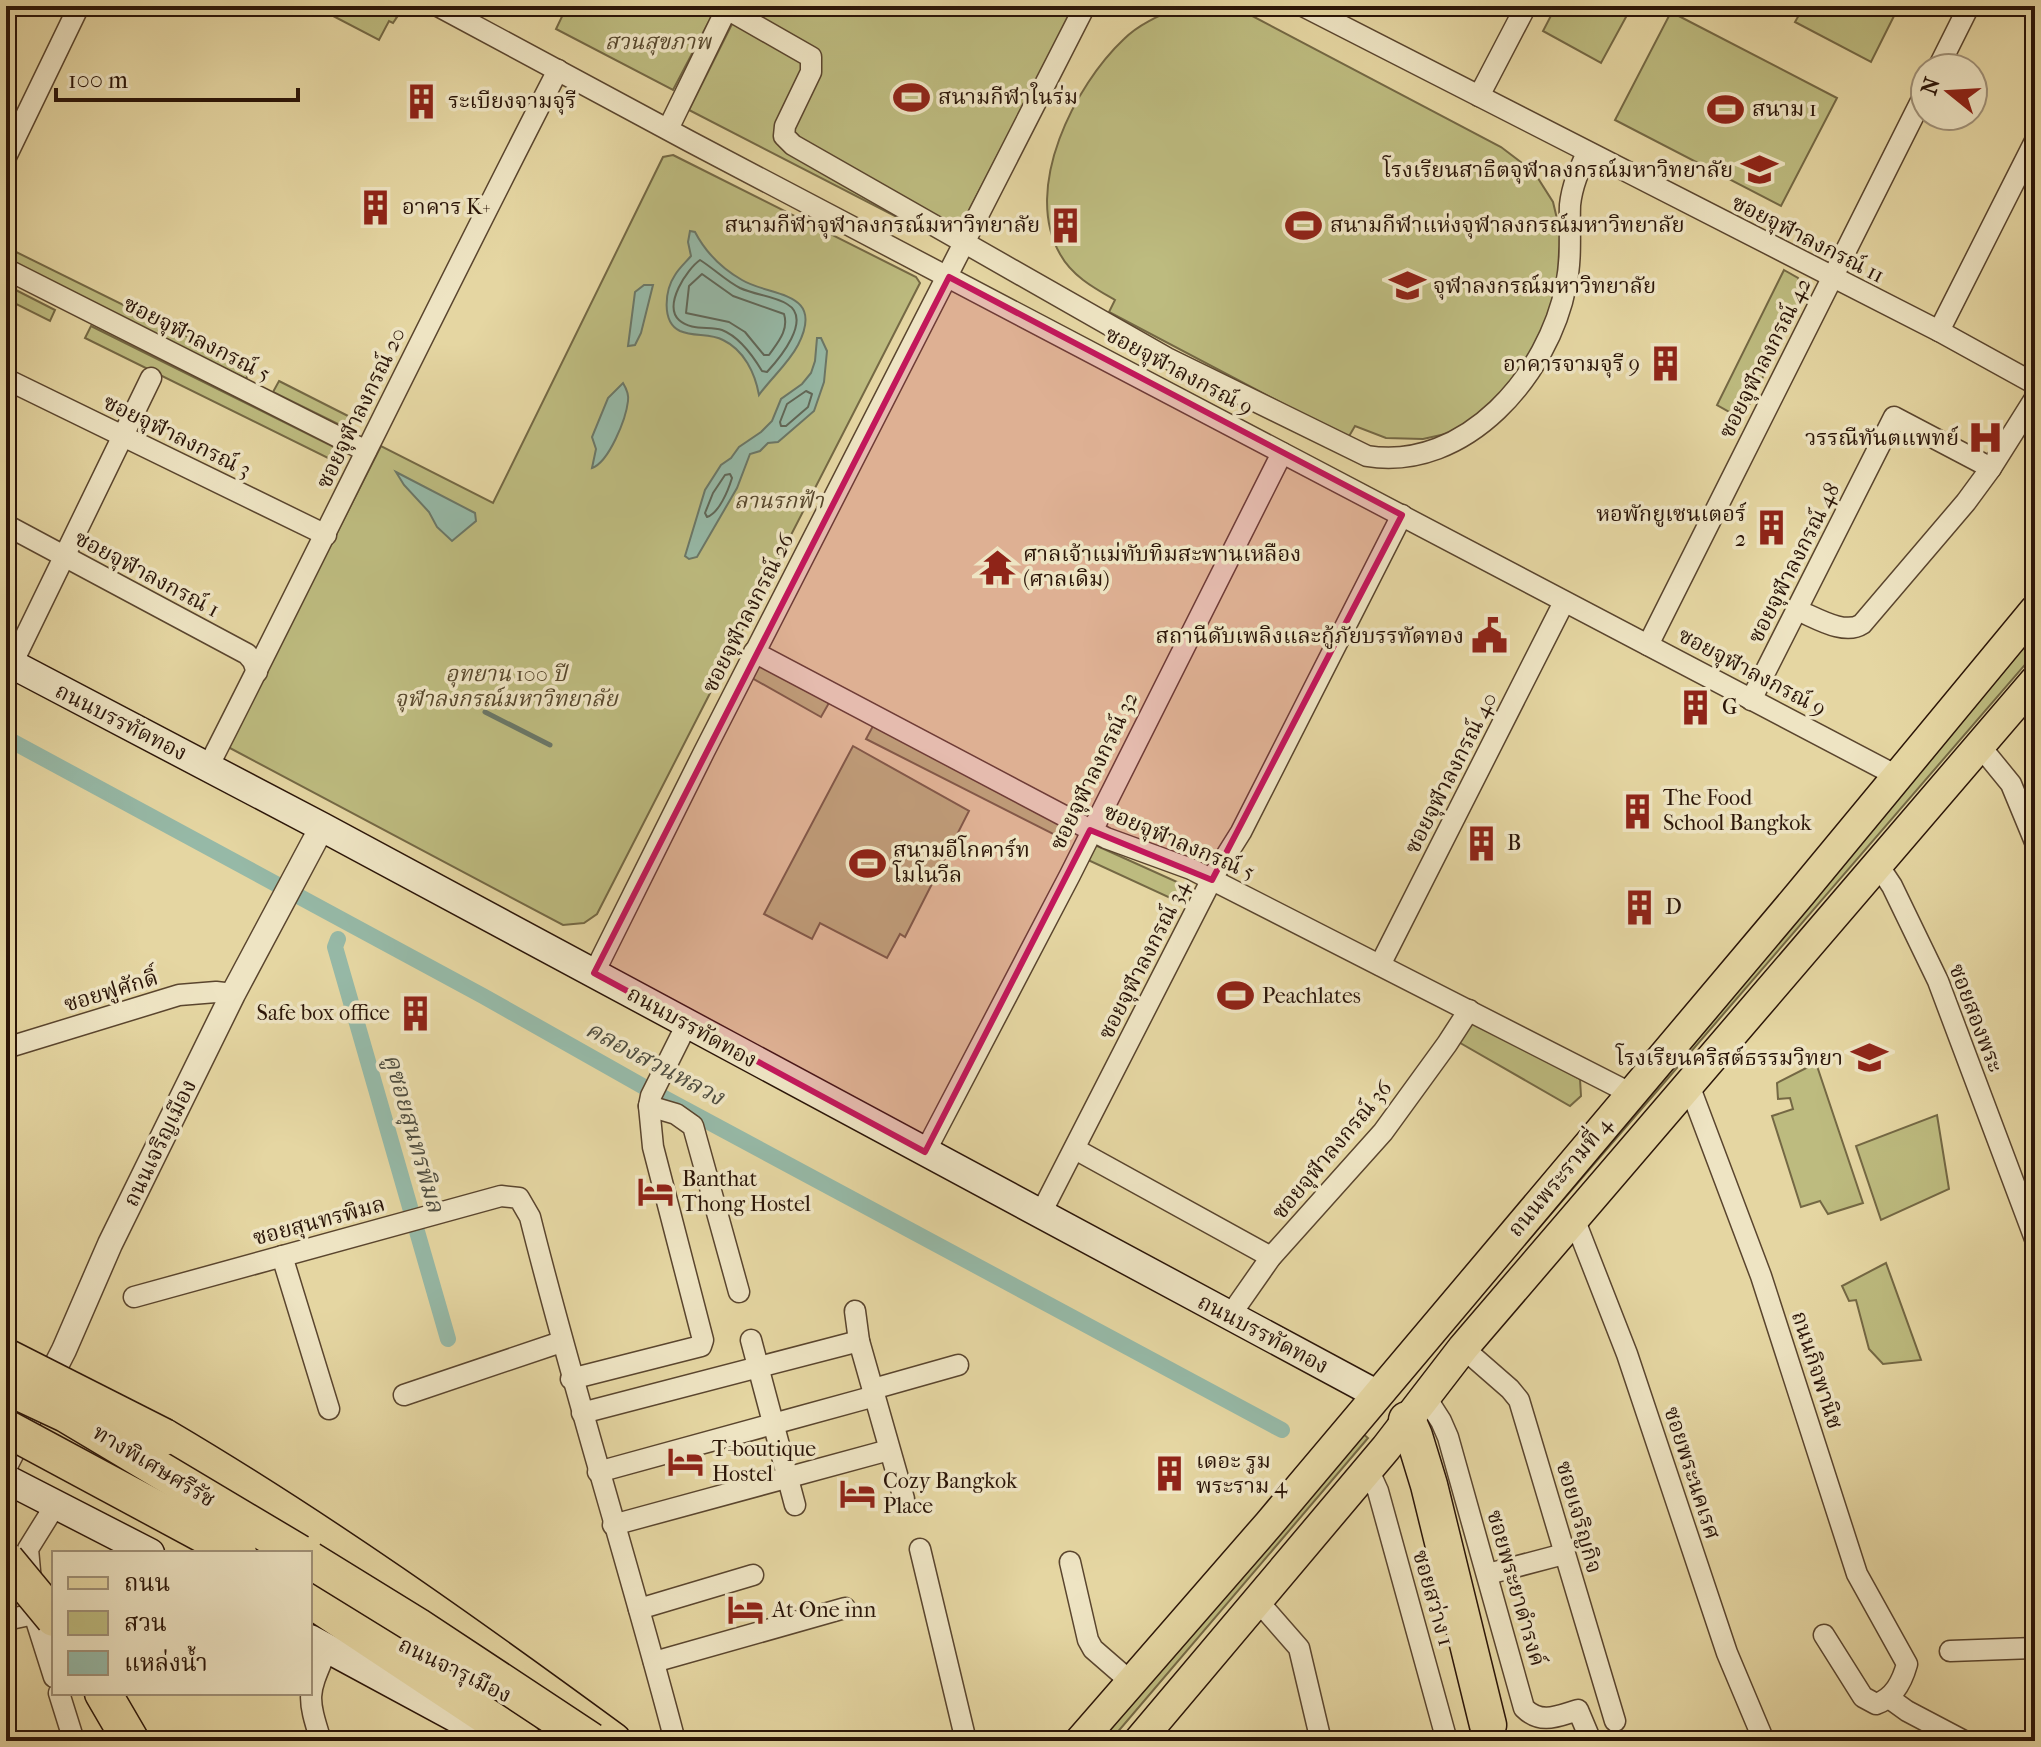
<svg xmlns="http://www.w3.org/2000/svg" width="2041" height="1747" viewBox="0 0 2041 1747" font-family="'IM FELL French Canon','Noto Serif Thai',serif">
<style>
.green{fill:#bdbb7f;stroke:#746844;stroke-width:2}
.water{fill:#96b9a7;stroke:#6b7767;stroke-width:2}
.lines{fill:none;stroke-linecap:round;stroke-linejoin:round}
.shore{stroke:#606758;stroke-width:2}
.stream{stroke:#6b7767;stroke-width:5}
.canal{stroke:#96b9a7;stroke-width:16}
.minor-casing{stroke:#5a452e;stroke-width:23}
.tertiary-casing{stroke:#5a452e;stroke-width:27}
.secondary-casing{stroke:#2b1508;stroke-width:31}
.primary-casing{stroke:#2b1508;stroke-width:33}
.motorway-casing{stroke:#2b1508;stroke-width:39}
.minor{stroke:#eee4c3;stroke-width:20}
.tertiary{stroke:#eee4c3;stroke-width:24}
.secondary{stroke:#eee4c3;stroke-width:28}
.primary{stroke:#e5d6a2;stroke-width:30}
.motorway{stroke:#e5d6a2;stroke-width:36}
.motorway-bridge-casing{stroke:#2b1508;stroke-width:39;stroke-linecap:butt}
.motorway-bridge{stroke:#e5d6a2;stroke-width:36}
.marked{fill:#c2185b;fill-opacity:0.2;stroke:#c2185b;stroke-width:6;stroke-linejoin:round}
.labels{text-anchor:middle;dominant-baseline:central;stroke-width:7;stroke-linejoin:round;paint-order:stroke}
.park-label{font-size:22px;font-style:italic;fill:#57472c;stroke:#eee4c3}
.poi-label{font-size:22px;fill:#2b1508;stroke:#eee4c3;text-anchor:start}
.street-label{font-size:22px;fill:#2b1508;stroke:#eee4c3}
.water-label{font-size:24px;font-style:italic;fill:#504e40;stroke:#eee4c3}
</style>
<rect width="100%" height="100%" fill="#e5d6a2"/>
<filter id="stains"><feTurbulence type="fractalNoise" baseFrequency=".0025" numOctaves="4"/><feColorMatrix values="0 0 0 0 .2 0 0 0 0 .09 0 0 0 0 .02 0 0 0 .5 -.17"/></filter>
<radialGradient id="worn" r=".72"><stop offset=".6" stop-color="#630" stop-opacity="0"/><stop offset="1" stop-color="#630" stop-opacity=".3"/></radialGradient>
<g class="green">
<polygon points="314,6 377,6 397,17 393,23 389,21 379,40"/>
<polygon points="567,6 717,6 673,90 556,29"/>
<polygon points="741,6 1075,6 951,245 689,110"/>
<path d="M1182 6H1222L1241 10 1501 147 1534 172 1553 202 1558 223 1561 243 1559 279 1537 347 1498 401 1450 433 1423 439 1386 438 1355 426 1348 438 1109 312 1115 300C1094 288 1072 276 1060 254 1022 188 1075 85 1124 39 1140 23 1161 15 1182 6Z"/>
<polygon points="1556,6 1632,6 1601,63 1543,31"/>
<polygon points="1804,6 1899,6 1871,62 1795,22"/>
<polygon points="1671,12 1837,98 1781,206 1615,120"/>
<polygon points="673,155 916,277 920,283 597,914 584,923 563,925 228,747 381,446 493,503 663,157"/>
<polygon points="6,247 251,368 246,379 6,261"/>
<polygon points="1784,270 1798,278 1804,294 1742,419 1717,405"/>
<polygon points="6,285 55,310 50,321 6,299"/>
<polygon points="91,326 342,451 336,462 85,338"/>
<polygon points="279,381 356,420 350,430 273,392"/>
<polygon points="2035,634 2035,653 1424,1361"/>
<polygon points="759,664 829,703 821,717 752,678"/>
<polygon points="873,726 1071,827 1065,840 866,739"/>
<polygon points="853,746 969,811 905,937 900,934 887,958 820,923 812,939 764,914"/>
<polygon points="1095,845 1186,886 1179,902 1088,860"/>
<polygon points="1468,1018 1580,1079 1581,1096 1570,1106 1455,1040"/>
<polygon points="1816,1063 1863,1203 1828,1214 1820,1201 1801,1207 1772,1116 1793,1109 1790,1098 1778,1099 1777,1083"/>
<polygon points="1937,1115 1949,1189 1881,1220 1856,1146"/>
<polygon points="1886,1263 1921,1360 1883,1364 1869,1349 1856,1300 1849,1301 1842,1286"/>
<polygon points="1362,1433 1368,1438 1110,1741 1098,1741"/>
</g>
<g class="water">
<path d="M690 231 695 232C706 253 721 268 742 280 770 297 826 290 798 345 788 364 771 378 759 395 755 373 744 350 723 340 710 333 694 337 680 331 661 322 665 290 675 275 679 268 686 262 691 256L688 242Z"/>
<polygon points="644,285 653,285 641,333 635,345 628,346 635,292"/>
<polygon points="817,338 821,338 827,351 824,382 814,411 778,442 768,443 760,451 750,454 737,488 697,557 689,559 685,556 705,490 721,465 731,458 739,447 761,432 772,421 781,399 802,384 811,373 815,361"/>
<path d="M623 383C626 388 629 395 628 401 626 419 609 462 592 468L596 449 592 437 608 398Z"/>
<polygon points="396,472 475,513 476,521 452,541 437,527 429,512 404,485"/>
</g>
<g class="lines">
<g class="shore">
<path d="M700 260C713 268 726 281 740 288 755 295 774 296 787 304 813 319 779 359 767 372L762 371C753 356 740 337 722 330 709 326 691 331 679 320 663 305 687 269 700 260Z"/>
<path d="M702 274 733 296 784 314C789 330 778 342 769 355H764L745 332 729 322 686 313 689 286Z"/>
<polygon points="806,391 812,394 808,407 786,426 781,426 780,422 787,404"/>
<path d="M730 474 732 478C728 491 719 513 707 517L705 513 713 493 725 475Z"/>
</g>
<polyline class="stream" points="485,712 550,745"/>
<g class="canal">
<polyline points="6,738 483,996 653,1092 1282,1430"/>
<polyline points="338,939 335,947 448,1339"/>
</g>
<defs>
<g id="minor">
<polyline points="438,6 689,141 1897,776"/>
<polyline points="1303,6 1939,331 2035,384"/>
<path d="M727 9 811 57V72L785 126 784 136 793 145 1167 358 1367 456C1466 472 1549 374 1566 285 1572 258 1569 232 1570 205 1572 186 1579 170 1587 153"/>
<polyline points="1938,68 1969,6"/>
<polyline points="1479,96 1526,6"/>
<polyline points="668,129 728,6"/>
<polyline points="6,157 79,6"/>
<polyline points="6,269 366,451"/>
<polyline points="1939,331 2035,141"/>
<polyline points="6,379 326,535"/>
<polyline points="6,525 247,654 253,661 257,672"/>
<path d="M1797 610C1815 617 1844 636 1862 624L1966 502 1991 468 2035 398"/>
<polyline points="1648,645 1925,93"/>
<polyline points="754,652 1106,838 1191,869 1630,1093"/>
<polyline points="12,664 151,378"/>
<polyline points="1751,700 1894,417 1991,468"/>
<polyline points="1980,746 2011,784 2035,842"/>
<path d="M208 767C326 535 439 301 558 70"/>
<polyline points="1878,865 1892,886 1938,981 2035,1239"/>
<polyline points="1380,965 1564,602"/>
<polyline points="594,973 704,752 1085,6"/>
<polyline points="6,1048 179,995 216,992 233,994"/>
<path d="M1689 1085 1761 1276 1857 1574 1907 1664C1902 1682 1894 1698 1876 1704L1863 1697 1824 1635"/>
<polyline points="649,1106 676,1114 693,1126 739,1292"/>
<polyline points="1075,1149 1271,1257"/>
<polyline points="925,1152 1070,875 1282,453"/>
<polyline points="1040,1215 1214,875 1241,832 1402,515"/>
<polyline points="1575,1221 1627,1354 1727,1653 1764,1741"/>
<polyline points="282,1256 329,1409"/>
<path d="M134 1297 501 1196 519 1198 530 1217C574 1393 629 1565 675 1741"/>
<polyline points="855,1311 859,1341 904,1499"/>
<polyline points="1229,1317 1271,1257 1383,1132 1447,1044 1469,1010"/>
<polyline points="751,1340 795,1505"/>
<polyline points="1463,1348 1510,1389 1519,1400 1615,1721"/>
<polyline points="571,1379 701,1346 703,1340 653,1147 649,1106 651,1096 687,1024"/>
<polyline points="873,1389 958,1365"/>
<polyline points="404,1395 561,1342"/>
<path d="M1425 1396 1441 1421 1448 1437 1524 1708C1541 1725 1558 1716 1578 1710L1591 1741"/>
<polyline points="582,1413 859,1341"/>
<polyline points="1368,1469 1378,1491 1447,1741"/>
<polyline points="598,1472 875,1396"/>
<polyline points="613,1525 889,1450"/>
<polyline points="920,1549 966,1741"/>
<polyline points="1070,1562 1088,1640 1093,1649 1131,1682"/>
<polyline points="1488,1574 1564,1554"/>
<polyline points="1257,1600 1299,1648 1321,1741"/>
<polyline points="639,1609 753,1575"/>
<polyline points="6,1620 34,1614"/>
<polyline points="1950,1651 2035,1648"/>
<polyline points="654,1662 845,1608"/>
<polyline points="54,1677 34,1614 28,1549 56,1504"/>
<polyline points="59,1693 74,1741"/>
<polyline points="1889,1698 1907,1711 1964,1741"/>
<path d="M321 1741C306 1694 308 1694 327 1649"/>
</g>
<polyline id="tertiary" points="6,1464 64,1350 110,1244 233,994 322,827"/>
<g id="secondary">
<polyline points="6,661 322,827 1378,1395"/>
<polyline points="6,1479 150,1553"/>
<polyline points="310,1639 495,1739"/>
</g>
<g id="primary">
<polyline points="1080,1741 1269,1524 1801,893 2035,610"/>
<polyline points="1139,1741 1386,1448 1463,1348 2035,681"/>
</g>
<g id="motorway">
<polyline points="1407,1420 1414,1436 1429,1485 1488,1725"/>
<path d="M164 1437C320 1529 467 1634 613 1741"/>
<polyline points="310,1599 524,1741"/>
<polyline points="103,1693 131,1741"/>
</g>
</defs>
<use href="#minor" class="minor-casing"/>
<use href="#tertiary" class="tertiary-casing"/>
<use href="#secondary" class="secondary-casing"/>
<use href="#primary" class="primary-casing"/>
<use href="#motorway" class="motorway-casing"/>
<use href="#minor" class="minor"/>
<use href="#tertiary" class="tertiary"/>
<use href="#secondary" class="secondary"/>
<use href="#primary" class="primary"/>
<use href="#motorway" class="motorway"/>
<defs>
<g id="motorway-bridge">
<polyline points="6,1357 164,1437"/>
<polyline points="6,1386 66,1414 299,1553"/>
<polyline points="6,1428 238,1553"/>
<polyline points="6,1560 54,1618"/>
<polyline points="310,1560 417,1626 591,1741"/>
</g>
</defs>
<use href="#motorway-bridge" class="motorway-bridge-casing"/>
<use href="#motorway-bridge" class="motorway-bridge"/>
</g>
<path class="marked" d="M949 277 1402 515 1212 880 1090 830 925 1152 594 973Z"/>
<defs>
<symbol id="stadium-bare" viewBox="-9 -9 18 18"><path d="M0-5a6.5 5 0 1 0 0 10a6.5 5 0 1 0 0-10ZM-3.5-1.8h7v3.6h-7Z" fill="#8f2418" stroke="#eee4c3" stroke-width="2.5" paint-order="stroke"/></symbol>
<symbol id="building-bare" viewBox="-9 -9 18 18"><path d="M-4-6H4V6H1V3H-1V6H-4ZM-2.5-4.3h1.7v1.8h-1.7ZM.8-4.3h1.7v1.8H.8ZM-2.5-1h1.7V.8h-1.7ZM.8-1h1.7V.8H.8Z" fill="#8f2418" stroke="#eee4c3" stroke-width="2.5" paint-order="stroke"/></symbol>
<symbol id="school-bare" viewBox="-9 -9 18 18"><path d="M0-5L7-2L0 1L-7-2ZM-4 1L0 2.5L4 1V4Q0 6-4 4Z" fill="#8f2418" stroke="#eee4c3" stroke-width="2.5" paint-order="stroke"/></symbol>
<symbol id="university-bare" viewBox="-9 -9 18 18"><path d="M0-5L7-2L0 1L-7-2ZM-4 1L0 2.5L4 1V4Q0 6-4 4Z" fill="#8f2418" stroke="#eee4c3" stroke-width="2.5" paint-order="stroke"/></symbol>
<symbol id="hospital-bare" viewBox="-9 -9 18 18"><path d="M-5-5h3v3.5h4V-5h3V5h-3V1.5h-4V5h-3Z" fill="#8f2418" stroke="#eee4c3" stroke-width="2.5" paint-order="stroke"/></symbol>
<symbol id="temple-bare" viewBox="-9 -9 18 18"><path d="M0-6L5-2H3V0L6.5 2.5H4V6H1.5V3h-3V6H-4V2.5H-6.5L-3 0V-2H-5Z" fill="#8f2418" stroke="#eee4c3" stroke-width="2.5" paint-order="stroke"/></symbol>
<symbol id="civic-bare" viewBox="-9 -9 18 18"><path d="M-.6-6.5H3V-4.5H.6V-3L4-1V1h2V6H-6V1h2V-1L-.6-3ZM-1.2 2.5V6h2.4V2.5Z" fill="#8f2418" stroke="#eee4c3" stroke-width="2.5" paint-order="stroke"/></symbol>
<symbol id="hotel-bare" viewBox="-9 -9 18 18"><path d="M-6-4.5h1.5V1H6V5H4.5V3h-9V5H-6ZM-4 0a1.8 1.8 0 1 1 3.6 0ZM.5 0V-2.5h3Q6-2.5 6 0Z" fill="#8f2418" stroke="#eee4c3" stroke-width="2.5" paint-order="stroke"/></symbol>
</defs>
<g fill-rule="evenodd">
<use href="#stadium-bare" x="886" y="72" width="51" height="51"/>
<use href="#building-bare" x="396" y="76" width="51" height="51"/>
<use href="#stadium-bare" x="1700" y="84" width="51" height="51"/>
<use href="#school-bare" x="1734" y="144" width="51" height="51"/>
<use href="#building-bare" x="350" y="182" width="51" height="51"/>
<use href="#building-bare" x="1040" y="200" width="51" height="51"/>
<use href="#stadium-bare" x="1278" y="200" width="51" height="51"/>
<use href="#university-bare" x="1382" y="260" width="51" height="51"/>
<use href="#building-bare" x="1640" y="338" width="51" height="51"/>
<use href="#hospital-bare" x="1960" y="412" width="51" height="51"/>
<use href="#building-bare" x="1746" y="502" width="51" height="51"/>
<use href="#temple-bare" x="972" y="542" width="51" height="51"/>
<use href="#civic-bare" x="1464" y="610" width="51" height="51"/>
<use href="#building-bare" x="1670" y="682" width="51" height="51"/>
<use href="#building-bare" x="1612" y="786" width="51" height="51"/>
<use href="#building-bare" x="1456" y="818" width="51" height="51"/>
<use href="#stadium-bare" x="842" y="838" width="51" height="51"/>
<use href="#building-bare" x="1614" y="882" width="51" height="51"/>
<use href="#stadium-bare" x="1210" y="970" width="51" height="51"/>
<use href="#building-bare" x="390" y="988" width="51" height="51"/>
<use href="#school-bare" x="1844" y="1032" width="51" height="51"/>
<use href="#hotel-bare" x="630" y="1166" width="51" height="51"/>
<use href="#hotel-bare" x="660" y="1436" width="51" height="51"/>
<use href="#building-bare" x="1144" y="1448" width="51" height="51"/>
<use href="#hotel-bare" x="832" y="1468" width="51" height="51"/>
<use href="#hotel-bare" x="720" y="1584" width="51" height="51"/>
</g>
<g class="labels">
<g class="park-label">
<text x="658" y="42">สวนสุขภาพ</text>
<text x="779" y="501">ลานรกฟ้า</text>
<text x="506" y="674">อุทยาน 100 ปี<tspan x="506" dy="25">จุฬาลงกรณ์มหาวิทยาลัย</tspan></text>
</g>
<g class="poi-label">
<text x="938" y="97">สนามกีฬาในร่ม</text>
<text x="448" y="101">ระเบียงจามจุรี</text>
<text x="1752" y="109">สนาม 1</text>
<text x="1733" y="170" text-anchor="end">โรงเรียนสาธิตจุฬาลงกรณ์มหาวิทยาลัย</text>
<text x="402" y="207">อาคาร K+</text>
<text x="1040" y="225" text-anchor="end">สนามกีฬาจุฬาลงกรณ์มหาวิทยาลัย</text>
<text x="1330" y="225">สนามกีฬาแห่งจุฬาลงกรณ์มหาวิทยาลัย</text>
<text x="1433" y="286">จุฬาลงกรณ์มหาวิทยาลัย</text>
<text x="1640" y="364" text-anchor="end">อาคารจามจุรี 9</text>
<text x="1959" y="438" text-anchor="end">วรรณีทันตแพทย์</text>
<text x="1746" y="514" text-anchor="end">หอพักยูเซนเตอร์<tspan x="1746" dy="25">2</tspan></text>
<text x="1023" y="554">ศาลเจ้าแม่ทับทิมสะพานเหลือง<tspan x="1023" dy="25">(ศาลเดิม)</tspan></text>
<text x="1464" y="636" text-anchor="end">สถานีดับเพลิงและกู้ภัยบรรทัดทอง</text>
<text x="1722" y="707">G</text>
<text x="1663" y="798">The Food<tspan x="1663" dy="25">School Bangkok</tspan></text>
<text x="1507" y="843">B</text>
<text x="893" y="850">สนามอีโกคาร์ท<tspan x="893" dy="25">โมโนวีล</tspan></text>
<text x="1665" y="907">D</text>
<text x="1262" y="996">Peachlates</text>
<text x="390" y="1013" text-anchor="end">Safe box office</text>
<text x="1843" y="1058" text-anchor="end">โรงเรียนคริสต์ธรรมวิทยา</text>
<text x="682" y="1179">Banthat<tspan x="682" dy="25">Thong Hostel</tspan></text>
<text x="712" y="1449">T-boutique<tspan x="712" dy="25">Hostel</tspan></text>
<text x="1196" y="1461">เดอะ รูม<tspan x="1196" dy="25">พระราม 4</tspan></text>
<text x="883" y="1481">Cozy Bangkok<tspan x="883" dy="25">Place</tspan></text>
<text x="772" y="1610">At One inn</text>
</g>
<g class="street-label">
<text transform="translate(1808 239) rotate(27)">ซอยจุฬาลงกรณ์ 11</text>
<text transform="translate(197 339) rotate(27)">ซอยจุฬาลงกรณ์ 5</text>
<text transform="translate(1765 358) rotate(-63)">ซอยจุฬาลงกรณ์ 42</text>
<text transform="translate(1179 371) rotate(28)">ซอยจุฬาลงกรณ์ 9</text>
<text transform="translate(361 408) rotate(-64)">ซอยจุฬาลงกรณ์ 20</text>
<text transform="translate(177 436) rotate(26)">ซอยจุฬาลงกรณ์ 3</text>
<text transform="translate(1794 563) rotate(-63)">ซอยจุฬาลงกรณ์ 48</text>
<text transform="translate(147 574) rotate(28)">ซอยจุฬาลงกรณ์ 1</text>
<text transform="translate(748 613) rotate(-63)">ซอยจุฬาลงกรณ์ 26</text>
<text transform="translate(1752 672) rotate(28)">ซอยจุฬาลงกรณ์ 9</text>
<text transform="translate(121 722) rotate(27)">ถนนบรรทัดทอง</text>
<text transform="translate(1094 771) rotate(-64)">ซอยจุฬาลงกรณ์ 32</text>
<text transform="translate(1451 773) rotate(-63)">ซอยจุฬาลงกรณ์ 40</text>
<text transform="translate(1179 842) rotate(23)">ซอยจุฬาลงกรณ์ 5</text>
<text transform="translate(1144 960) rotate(-63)">ซอยจุฬาลงกรณ์ 34</text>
<text transform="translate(111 991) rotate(-17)">ซอยฟูศักดิ์</text>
<text transform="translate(1976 1018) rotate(69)">ซอยสองพระ</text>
<text transform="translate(692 1027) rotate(29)">ถนนบรรทัดทอง</text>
<text transform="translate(160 1143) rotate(-64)">ถนนเจริญเมือง</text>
<text transform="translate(1332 1150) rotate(-50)">ซอยจุฬาลงกรณ์ 36</text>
<text transform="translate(1560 1177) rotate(-50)">ถนนพระรามที่ 4</text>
<text transform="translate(319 1221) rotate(-15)">ซอยสุนทรพิมล</text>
<text transform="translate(1263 1334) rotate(28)">ถนนบรรทัดทอง</text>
<text transform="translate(1817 1370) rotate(72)">ถนนกิจพานิช</text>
<text transform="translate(154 1466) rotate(31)">ทางพิเศษศรีรัช</text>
<text transform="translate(1692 1473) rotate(72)">ซอยพระนคเรศ</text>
<text transform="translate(1579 1517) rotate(74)">ซอยเจริญกิจ</text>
<text transform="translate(1516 1588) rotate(74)">ซอยพระยาดำรงค์</text>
<text transform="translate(1433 1598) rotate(74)">ซอยสว่าง 1</text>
<text transform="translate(455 1670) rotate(26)">ถนนจารุเมือง</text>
</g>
<g class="water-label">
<text transform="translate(655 1063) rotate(28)">คลองสวนหลวง</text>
<text transform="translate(414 1133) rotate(74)">คูซอยสุนทรพิมล</text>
</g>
</g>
<rect width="2041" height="1747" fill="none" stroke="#e5d6a2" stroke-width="32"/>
<rect x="8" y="8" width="2025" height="1731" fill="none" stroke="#2b1508" stroke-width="4"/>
<rect x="16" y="16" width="2009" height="1715" fill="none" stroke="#2b1508" stroke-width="2"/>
<rect x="52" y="1551" width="260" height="144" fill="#eee4c3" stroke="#a09178" stroke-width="2"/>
<rect x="68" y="1577" width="40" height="12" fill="#e5d6a2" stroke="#a09178" stroke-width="2"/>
<text x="124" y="1591" font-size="24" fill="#2b1508">ถนน</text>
<rect x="68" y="1611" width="40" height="24" fill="#bdbb7f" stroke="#a09178" stroke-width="2"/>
<text x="124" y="1631" font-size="24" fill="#2b1508">สวน</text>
<rect x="68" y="1651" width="40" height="24" fill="#96b9a7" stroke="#a09178" stroke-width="2"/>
<text x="124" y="1671" font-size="24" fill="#2b1508">แหล่งน้ำ</text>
<g transform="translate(1949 92) rotate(288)"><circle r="38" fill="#eee4c3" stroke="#a09178" stroke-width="2"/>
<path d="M0-6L14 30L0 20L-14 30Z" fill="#8f2418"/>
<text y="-12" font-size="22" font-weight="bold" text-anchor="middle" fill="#2b1508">N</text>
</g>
<path d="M56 88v12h242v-12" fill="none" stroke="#2b1508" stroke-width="4"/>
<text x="68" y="88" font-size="24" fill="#2b1508" stroke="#eee4c3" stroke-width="6" paint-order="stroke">100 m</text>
<rect width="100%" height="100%" filter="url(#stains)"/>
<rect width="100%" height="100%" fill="url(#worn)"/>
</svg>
